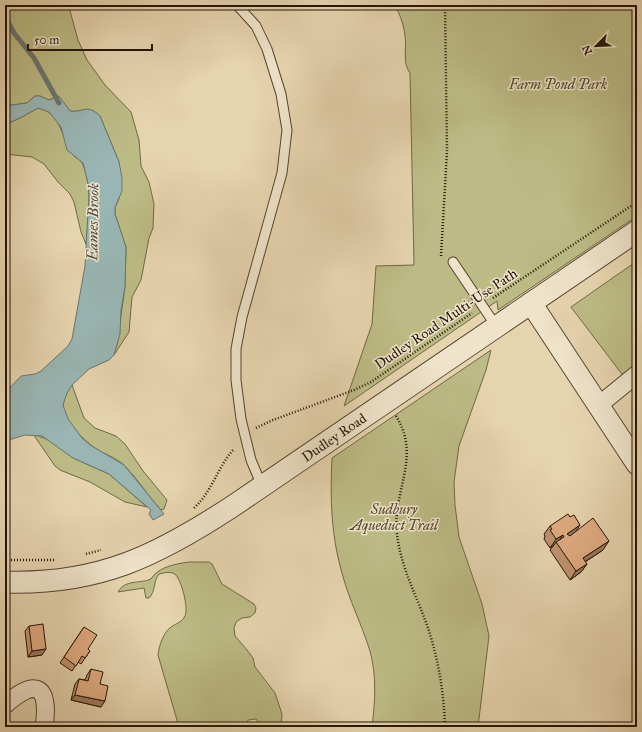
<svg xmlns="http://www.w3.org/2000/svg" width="642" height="732" viewBox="0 0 642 732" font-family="'IM FELL Great Primer',serif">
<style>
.green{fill:#bcbb85;stroke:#706846}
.water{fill:#99b6b4;stroke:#6a766e}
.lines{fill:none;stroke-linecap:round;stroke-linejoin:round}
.stream{stroke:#6a766e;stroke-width:5}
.service-casing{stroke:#544530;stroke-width:11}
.minor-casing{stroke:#544530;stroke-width:19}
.tertiary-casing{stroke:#544530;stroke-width:23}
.path{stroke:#241506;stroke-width:2.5;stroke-dasharray:1 2;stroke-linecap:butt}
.service{stroke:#efe3ca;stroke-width:9}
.minor{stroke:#efe3ca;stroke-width:17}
.tertiary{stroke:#efe3ca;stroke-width:21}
.wall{fill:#c0936f;stroke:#241506}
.shaded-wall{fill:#9c785a;stroke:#241506}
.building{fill:#dfab81;stroke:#241506}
.labels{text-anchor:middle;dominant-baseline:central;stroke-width:3;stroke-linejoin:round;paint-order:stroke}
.park-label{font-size:14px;font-style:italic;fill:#52472c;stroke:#efe3ca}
.street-label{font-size:14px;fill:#241506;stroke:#efe3ca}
.water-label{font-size:15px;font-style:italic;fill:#4d4d43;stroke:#efe3ca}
</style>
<rect width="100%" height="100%" fill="#e6d4ae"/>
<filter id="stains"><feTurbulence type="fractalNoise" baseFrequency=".005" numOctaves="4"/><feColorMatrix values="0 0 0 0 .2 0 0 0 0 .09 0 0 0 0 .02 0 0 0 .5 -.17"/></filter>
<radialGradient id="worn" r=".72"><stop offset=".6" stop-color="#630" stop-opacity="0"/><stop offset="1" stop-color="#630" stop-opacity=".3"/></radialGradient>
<g class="green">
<path d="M5 5H66L70 11 78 40 87 60 105 85 131 112 139 140 141 166 149 182 154 204 153 228 149 238 141 280 132 297 129 332 114 355 117 344 125 287 126 247 115 214V207L119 199V162L100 116C87 104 84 113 70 111L64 103 56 97 49 100 40 96H35L27 103 5 106Z"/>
<path d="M395 5H637V216L498 310 497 301 344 406 372 324 376 266 414 265 410 73C402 63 407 48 405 36 404 25 400 15 395 5Z"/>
<path d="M38 108C56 111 59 126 66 141 68 145 69 151 73 155 76 159 81 159 83 165 93 190 88 219 86 244L81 232 74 202 70 194 58 182 44 164 32 157 5 154V127L11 122 22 117Z"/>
<polygon points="637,261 637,394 571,307"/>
<path d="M491 350 486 370 459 446 454 482 455 505 459 537 482 604 489 636 478 727H372C375 702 377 676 370 651 362 625 349 600 342 573 331 536 330 497 332 458Z"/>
<path d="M72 385 84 418 95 428 116 436 125 444 143 471 167 500 164 509 161 510C148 496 138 479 124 465 116 458 107 455 98 450 86 443 62 419 63 405 64 397 68 391 72 385Z"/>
<polygon points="33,434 49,440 73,458 109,474 147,507 125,502 90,482 60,470 55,466"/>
<path d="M189 562H209L212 564 222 584 254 604 256 608 255 613 250 617 242 618 236 622 234 628 235 636 247 650 253 658 255 667 275 693 282 714 281 727H262L256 719 248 720 247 727H179L158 655C159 646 163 633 171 627 177 623 182 622 185 616 189 608 181 579 175 574 170 571 164 573 159 574 153 581 156 591 149 598H146L144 588 118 592C125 579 140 584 151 579 158 567 175 564 189 562Z"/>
</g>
<path class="water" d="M35 96H40L49 100 59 96 70 111C84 113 86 103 100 116L119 162 122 178V191L115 207V214L126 247 125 287 121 310 120 334 114 355 109 360 89 369 72 385 67 393 63 405 68 419 82 438 90 445 124 465 164 514 153 520 149 514 151 510 109 474 73 458 42 436 25 435 5 441V393L21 376 35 374 41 371 68 346 72 339 85 266 89 196 88 183 83 163 67 150 61 127 49 112 38 108 22 117 11 122 5 127V106L27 103Z"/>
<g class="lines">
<polyline class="stream" points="5,16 14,33 34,58 59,103"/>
<defs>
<g id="service">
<polyline points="237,5 256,26 267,49 281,94 287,130 282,173 242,317 236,349 236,380 241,419 251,460 262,486"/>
<polyline points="453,262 496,326"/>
</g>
<g id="minor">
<polyline points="599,405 637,374"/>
<path d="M5 705C37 676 50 687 44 727"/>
</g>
<g id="tertiary">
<polyline points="531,303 637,464"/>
<path id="s1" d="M5 582C98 585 157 556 233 506L637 231"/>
</g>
</defs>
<use href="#service" class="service-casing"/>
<use href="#minor" class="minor-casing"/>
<use href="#tertiary" class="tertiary-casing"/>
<g class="path">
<polyline points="441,256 447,151 445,5"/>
<polyline points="493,298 637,202"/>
<path d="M396 416C422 457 392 491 397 534 401 569 418 598 429 631 439 663 444 694 445 727"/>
<polyline points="256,428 273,420 354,390 371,382 472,313"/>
<path d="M194 508C212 492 218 466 234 449"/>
<polyline points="86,554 101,550"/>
<polyline points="5,560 54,560"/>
</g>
<use href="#service" class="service"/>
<use href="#minor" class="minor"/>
<use href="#tertiary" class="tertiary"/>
</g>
<g class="wall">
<polygon points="550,526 576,531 603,550 585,562 587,564 581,572 570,580 550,550 554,545 550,548 544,539 545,536 544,534"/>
<polygon points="29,626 42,655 28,657 25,631"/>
<polygon points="84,627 88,649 90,651 81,664 78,662 72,671 60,663"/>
<polygon points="91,669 100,684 101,707 71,700 75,684 79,679 85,680 87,675"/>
</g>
<g class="shaded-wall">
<polygon points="580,525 574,534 562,542 567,534"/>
<polygon points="563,535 557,543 556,542 554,545 550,548 556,539"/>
<polygon points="609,541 603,550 577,567 583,558"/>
<polygon points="587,564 581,572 570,580 576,571"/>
<polygon points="46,649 42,655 28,657 32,651"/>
<polygon points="75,695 105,701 101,707 71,700"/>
</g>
<g class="building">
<polygon points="568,514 570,517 574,515 580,525 567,534 570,536 593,518 609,541 583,558 587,564 576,571 556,542 564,537 563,535 556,539 550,530 552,529 550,526"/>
<polygon points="43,624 46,649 32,651 29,626"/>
<polygon points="84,627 97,635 88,649 90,651 85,658 82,656 76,666 64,657"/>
<polygon points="5,662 10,667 5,672"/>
<polygon points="91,669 103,672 100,684 108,686 105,701 75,695 79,679 88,681"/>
<polygon points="86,726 102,727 86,727"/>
</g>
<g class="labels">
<g class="park-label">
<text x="558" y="84">Farm Pond Park</text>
<text x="394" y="509">Sudbury<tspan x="394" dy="16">Aqueduct Trail</tspan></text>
</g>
<g class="street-label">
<text transform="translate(446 319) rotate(-34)">Dudley Road Multi-Use Path</text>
<text stroke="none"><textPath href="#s1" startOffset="367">Dudley Road</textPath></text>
</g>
<g class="water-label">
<text transform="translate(93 222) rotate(-89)">Eames Brook</text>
</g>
</g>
<rect width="642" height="732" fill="none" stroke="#e6d4ae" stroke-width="20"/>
<rect x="6" y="6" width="630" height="720" fill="none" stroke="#241506" stroke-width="2"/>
<rect x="10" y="10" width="622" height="712" fill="none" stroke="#241506"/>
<g transform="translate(596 46) rotate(246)" stroke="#efe3ca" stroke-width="3" paint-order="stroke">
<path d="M0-3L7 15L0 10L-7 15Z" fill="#241506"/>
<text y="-6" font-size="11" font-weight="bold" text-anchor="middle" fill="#241506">N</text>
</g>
<path d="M28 44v6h124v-6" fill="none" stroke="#241506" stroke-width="2"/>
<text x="34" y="44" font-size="12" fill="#241506" stroke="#efe3ca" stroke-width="3" paint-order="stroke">50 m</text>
<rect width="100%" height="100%" filter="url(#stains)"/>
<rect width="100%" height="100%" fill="url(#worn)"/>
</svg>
